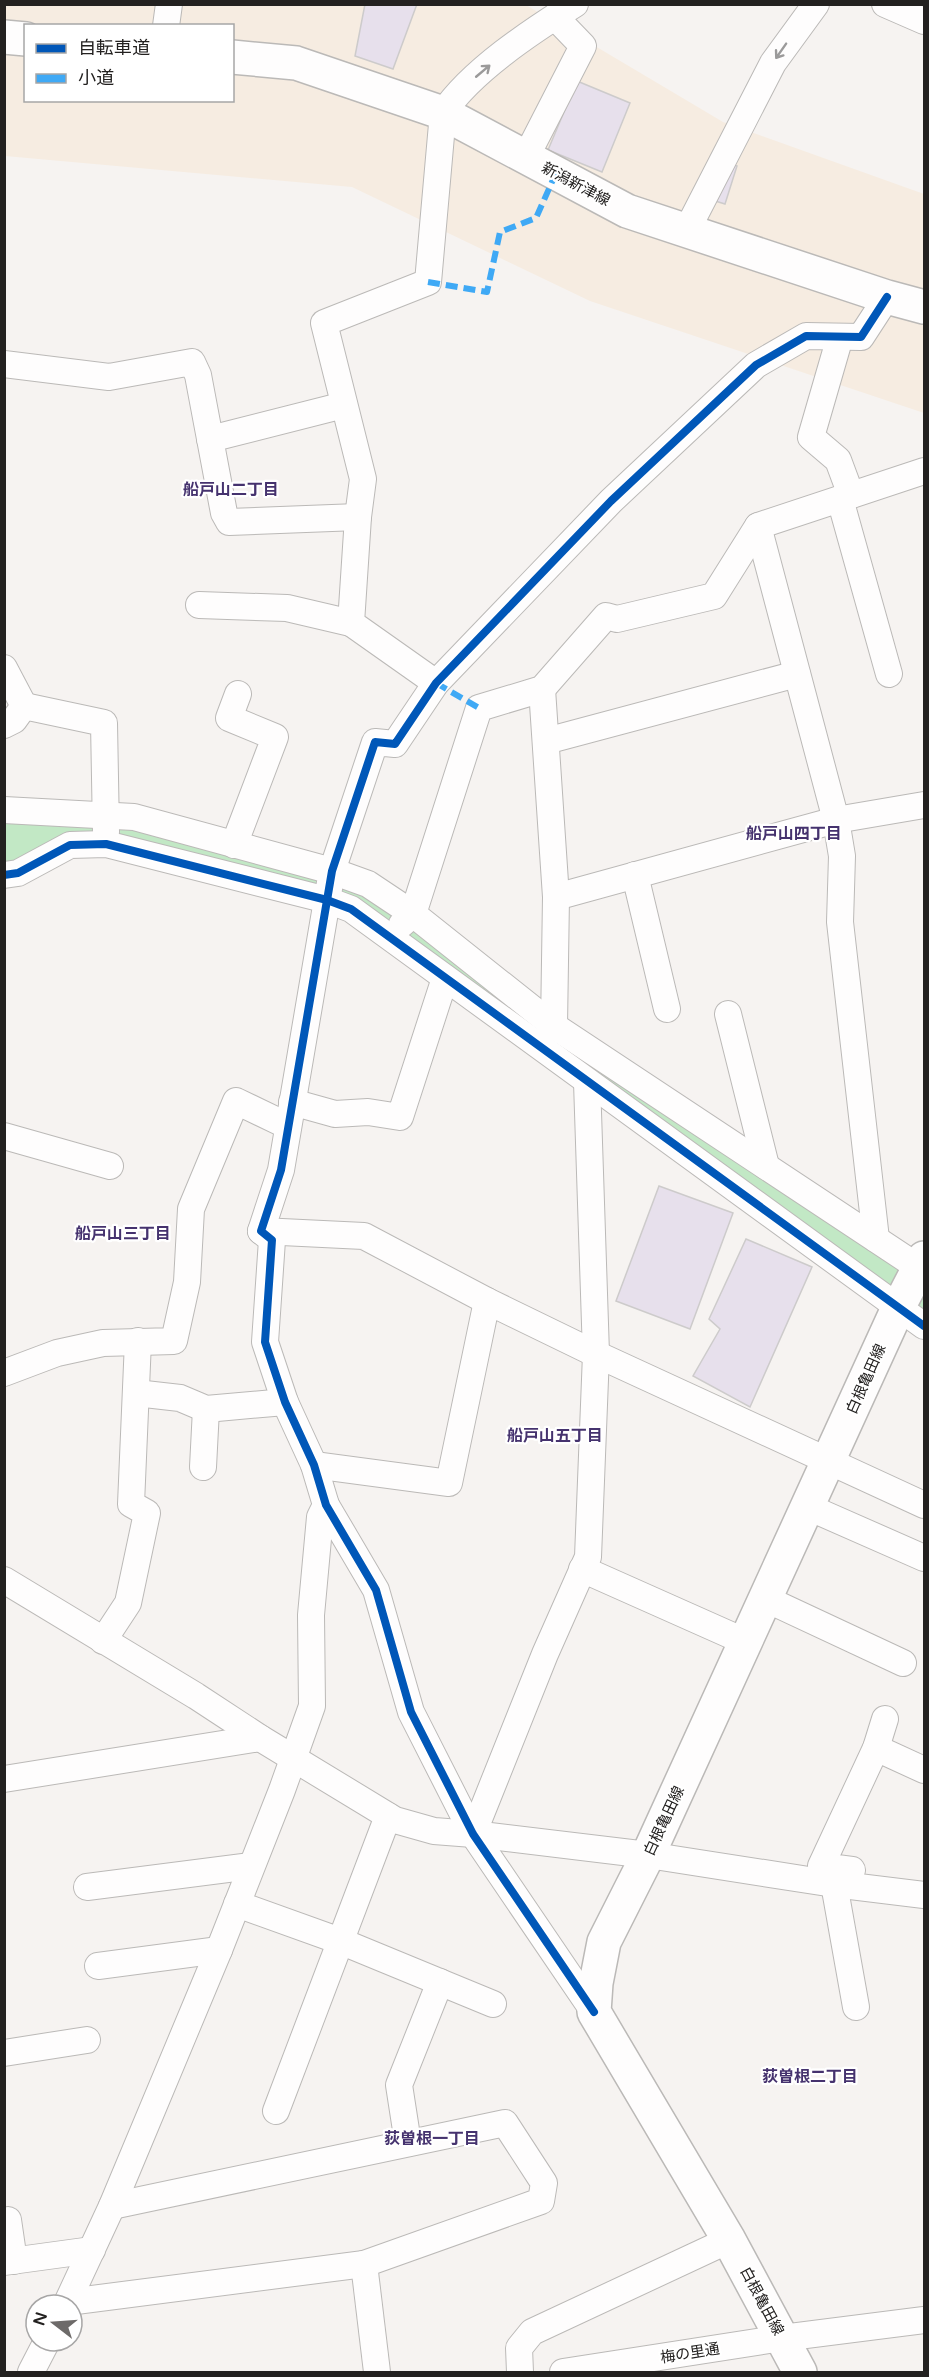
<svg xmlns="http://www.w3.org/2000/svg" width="929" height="2377" viewBox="0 0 929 2377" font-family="'Varela Round','Noto Sans JP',sans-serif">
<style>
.commercial{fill:#f6ece1;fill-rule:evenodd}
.green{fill:#c2e8c5}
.building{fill:#e7e0ec;stroke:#cdcbcb;stroke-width:1.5}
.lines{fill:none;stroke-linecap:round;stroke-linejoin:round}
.minor-casing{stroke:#bbb9b7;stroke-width:28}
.major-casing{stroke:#bbb9b7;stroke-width:36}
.minor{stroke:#fefdfd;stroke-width:26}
.major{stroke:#fefdfd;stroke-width:33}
.quiet{stroke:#3fa9f5;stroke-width:6;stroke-dasharray:12 6;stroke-linecap:butt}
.cycleway-casing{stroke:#fff;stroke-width:11}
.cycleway{stroke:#0057b8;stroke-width:8}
.oneway{stroke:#9b9a9a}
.labels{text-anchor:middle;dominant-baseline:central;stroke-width:4.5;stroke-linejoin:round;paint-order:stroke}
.street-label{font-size:15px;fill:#232120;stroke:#fff}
.neighbourhood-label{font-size:16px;font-weight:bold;fill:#45326e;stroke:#fff}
</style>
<rect width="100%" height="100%" fill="#f6f3f1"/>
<path class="commercial" d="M4 5H526L723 122 924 194V413L590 301 352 187 5 156ZM26 26H232V100H26Z"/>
<g class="green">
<polygon points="4,819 133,826 321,876 318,888 107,835 5,870"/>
<polygon points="330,884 365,892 924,1287 924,1319 336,894"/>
</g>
<g class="building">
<polygon points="365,4 417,4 393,69 355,56"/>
<polygon points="577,81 630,103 602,172 548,150"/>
<polygon points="711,157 737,166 725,204 699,196"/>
<polygon points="659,1186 733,1213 690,1329 616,1301"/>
<polygon points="746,1239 812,1267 750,1407 693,1376 720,1329 709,1319"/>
</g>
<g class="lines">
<defs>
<g id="minor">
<polyline points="885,4 924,21"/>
<polyline points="166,26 169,4"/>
<polyline points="526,157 583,46 555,17"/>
<polyline points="686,232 773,63 816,4"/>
<polyline points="840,337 811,437 838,460 851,495"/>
<polyline points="4,364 109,377 192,362 198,375 224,513 229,522 358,517"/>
<polyline points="210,439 344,405"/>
<polyline points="840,499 889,674"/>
<polyline points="758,526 836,820 842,856 840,922 876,1239"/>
<polyline points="199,605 287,608 351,623"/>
<polyline points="4,668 24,706"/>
<path d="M436 683 351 623 358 517 363 479 324 323 428 282 443 113C471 71 532 31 575 4"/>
<polyline points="542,689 556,897 554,1026"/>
<polyline points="4,725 14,720 24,706 104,723 106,832"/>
<polyline points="546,741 797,674"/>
<polyline points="4,810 134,817 332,871 368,884 413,914 554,1026 924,1271"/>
<polyline points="234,845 275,737 229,718 238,694"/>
<polyline points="4,875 18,873 70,845 106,844 327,900 351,909 924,1326"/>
<polyline points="635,875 667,1009"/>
<polyline points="556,897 836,820 924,805"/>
<polyline points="402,924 413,914 479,708 542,689 606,616 617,619 714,596 758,526 924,471"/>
<polyline points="728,1014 766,1166"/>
<polyline points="292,1102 335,1114 368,1112 400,1117 445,978"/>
<polyline points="4,1136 110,1166"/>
<polyline points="261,1231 364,1236 487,1301"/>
<polyline points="4,1373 57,1353 103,1343 174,1341 187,1282 191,1209 236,1101 288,1126"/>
<polyline points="136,1393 180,1398 206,1409 285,1402"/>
<polyline points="314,1465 449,1483 487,1301 596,1354 924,1505"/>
<polyline points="203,1467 206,1409"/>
<polyline points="808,1507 924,1558"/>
<polyline points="582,1569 746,1642"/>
<polyline points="4,1580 196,1696 260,1738 395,1820 434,1831 473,1834 648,1855 834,1884 924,1895"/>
<polyline points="766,1599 903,1663"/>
<polyline points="103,1641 128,1603 147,1513 131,1504 138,1341"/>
<polyline points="876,1748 924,1770"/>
<polyline points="4,1779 260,1738"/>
<polyline points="473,1834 545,1654 588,1557 596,1354 587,1082"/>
<polyline points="852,1870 821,1866 876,1748 885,1719"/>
<polyline points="834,1884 856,2007"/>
<polyline points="87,1887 251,1866"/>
<polyline points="237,1904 340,1941 493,2004"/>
<polyline points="98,1966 219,1950"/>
<polyline points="594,2012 473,1834 411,1712 376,1590 326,1505 314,1465 285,1402 265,1342 272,1240 261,1231 281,1170 332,871 375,742 395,744 436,683 611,501 756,365 806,336 861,337 887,297"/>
<polyline points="4,2053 87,2040"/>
<polyline points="276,2111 388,1816"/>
<polyline points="408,2143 399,2085 440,1982"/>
<polyline points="8,2220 14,2261"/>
<polyline points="4,2262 92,2250"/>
<polyline points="364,2264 377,2372"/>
<polyline points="68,2302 364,2264 541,2201 544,2183 505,2123 112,2206"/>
<polyline points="66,2305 112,2206 219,1950 282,1790 312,1706 311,1615 320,1517 326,1505"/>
<polyline points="31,2372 47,2341"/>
<polyline points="520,2372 519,2348 532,2332 729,2240"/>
<polyline points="563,2372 782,2338 924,2320"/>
</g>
<g id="major">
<polyline points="4,37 26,39"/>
<polyline points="232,57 296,63 443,113 627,211 887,297 924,307"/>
<polyline points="800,2372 729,2240 594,2012 596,1983 604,1942 648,1855 898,1308 924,1258"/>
</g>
</defs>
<use href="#minor" class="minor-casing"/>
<use href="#major" class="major-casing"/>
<use href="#minor" class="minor"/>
<use href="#major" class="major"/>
<g class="quiet">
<polyline points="428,282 487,292 500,232 536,218 556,173"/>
<polyline points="436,683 479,708"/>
</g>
<defs>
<g id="cycleway">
<polyline points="4,875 18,873 70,845 106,844 327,900 351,909 924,1326"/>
<polyline points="594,2012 473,1834 411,1712 376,1590 326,1505 314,1465 285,1402 265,1342 272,1240 261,1231 281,1170 332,871 375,742 395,744 436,683 611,501 756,365 806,336 861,337 887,297"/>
</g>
</defs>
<use href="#cycleway" class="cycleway-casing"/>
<use href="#cycleway" class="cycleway"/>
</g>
<defs><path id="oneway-shaft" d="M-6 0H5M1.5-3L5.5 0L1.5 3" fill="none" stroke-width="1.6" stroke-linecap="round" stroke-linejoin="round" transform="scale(1.5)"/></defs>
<g class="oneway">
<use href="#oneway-shaft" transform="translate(781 51) rotate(125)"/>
<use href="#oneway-shaft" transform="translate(483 71) rotate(-40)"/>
</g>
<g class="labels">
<g class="street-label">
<text transform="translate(576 184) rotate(28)">新潟新津線</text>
<text transform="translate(866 1379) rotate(-66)">白根亀田線</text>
<text transform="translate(664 1821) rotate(-65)">白根亀田線</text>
<text transform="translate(762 2301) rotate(62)">白根亀田線</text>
<text transform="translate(690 2353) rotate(-9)">梅の里通</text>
</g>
<g class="neighbourhood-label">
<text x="231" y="490">船戸山二丁目</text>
<text x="794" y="834">船戸山四丁目</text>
<text x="123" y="1234">船戸山三丁目</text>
<text x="555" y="1436">船戸山五丁目</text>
<text x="810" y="2077">荻曽根二丁目</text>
<text x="432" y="2139">荻曽根一丁目</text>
</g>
</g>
<rect width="929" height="2377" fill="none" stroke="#232120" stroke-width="12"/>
<rect x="24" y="24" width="210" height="78" fill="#ffffff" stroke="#a7a6a6" stroke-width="1.5"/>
<rect x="36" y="44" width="30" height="9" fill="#0057b8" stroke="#a7a6a6" stroke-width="1.5"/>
<text x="78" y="54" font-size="18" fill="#232120">自転車道</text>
<rect x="36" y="74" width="30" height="9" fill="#3fa9f5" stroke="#a7a6a6" stroke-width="1.5"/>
<text x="78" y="84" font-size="18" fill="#232120">小道</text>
<g transform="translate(54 2323) rotate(287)"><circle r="28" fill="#ffffff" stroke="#a7a6a6" stroke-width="1.5"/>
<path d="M0-4.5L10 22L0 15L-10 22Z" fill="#6d6a69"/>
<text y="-9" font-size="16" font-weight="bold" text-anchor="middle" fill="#232120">N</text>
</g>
</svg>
